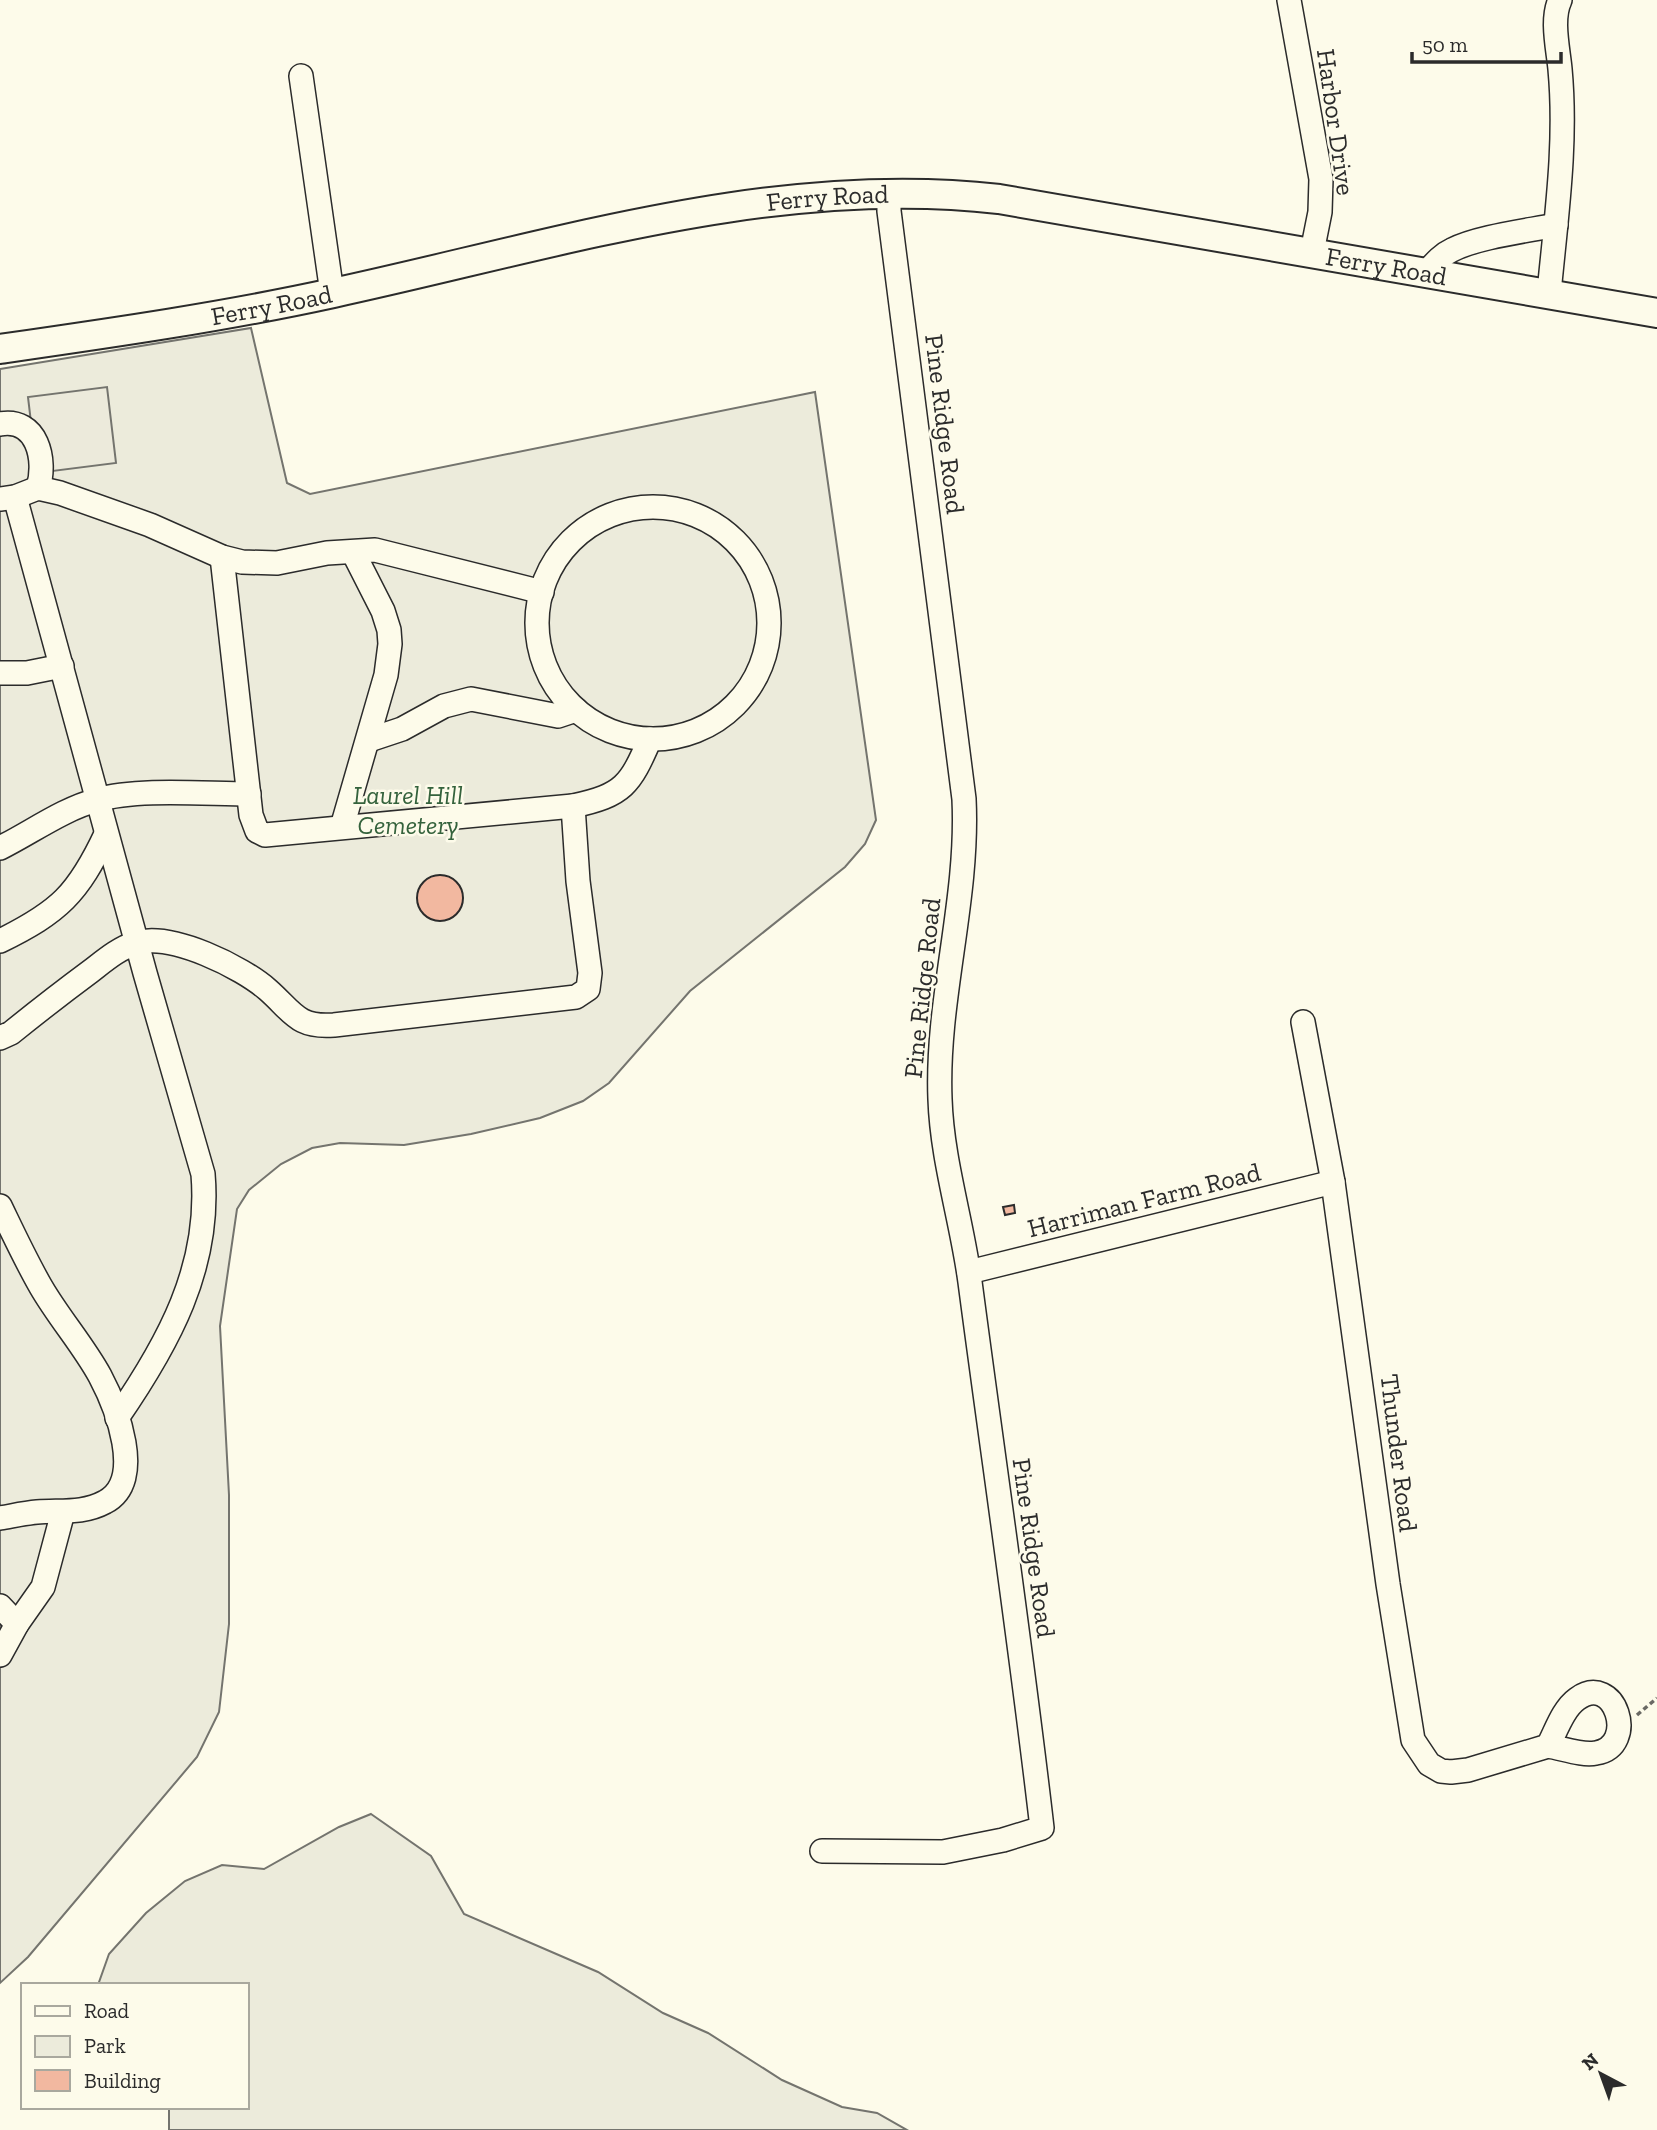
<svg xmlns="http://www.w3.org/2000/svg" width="1657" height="2130" viewBox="0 0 1657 2130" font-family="'Zilla Slab',serif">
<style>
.green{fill:#ecebdb;stroke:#74746e;stroke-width:2}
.parking{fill:#eceadb;stroke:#74746e;stroke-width:2}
.building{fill:#f2b8a0;stroke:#2b2b2b;stroke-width:2}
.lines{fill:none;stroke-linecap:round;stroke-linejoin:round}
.minor-casing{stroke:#2b2b2b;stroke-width:26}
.major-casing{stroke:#2b2b2b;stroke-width:32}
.path{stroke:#6a6964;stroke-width:3.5;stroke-dasharray:5 3.5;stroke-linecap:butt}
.minor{stroke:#fdfbea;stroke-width:23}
.major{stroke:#fdfbea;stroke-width:28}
.labels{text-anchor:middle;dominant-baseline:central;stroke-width:5;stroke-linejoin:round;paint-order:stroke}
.street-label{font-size:26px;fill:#2b2b2b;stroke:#fdfbea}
.park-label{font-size:26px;font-style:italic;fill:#34623c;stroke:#fdfbea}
</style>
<rect width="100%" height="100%" fill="#fdfbea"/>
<g class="green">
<polygon points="251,328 287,483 310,494 815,392 876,820 865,844 845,867 690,991 609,1083 583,1101 540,1118 471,1134 404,1145 340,1143 312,1148 281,1164 249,1190 237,1209 220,1326 229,1495 229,1624 219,1712 197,1757 28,1957 0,1983 0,369"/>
<polygon points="371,1814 431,1856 464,1914 598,1972 663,2013 708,2033 782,2080 842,2107 877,2113 907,2130 169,2130 169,2107 247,2107 247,1985 98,1985 109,1954 146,1913 185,1881 222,1865 264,1869 339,1827"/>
</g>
<polygon class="parking" points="107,387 116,463 37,473 28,397"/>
<g class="building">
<circle cx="440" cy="898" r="23"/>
<polygon points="1014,1205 1015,1213 1005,1215 1003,1207"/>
</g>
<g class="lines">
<defs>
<g id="minor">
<polyline points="1289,0 1321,179 1320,212 1312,252"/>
<polyline points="301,76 332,293"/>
<path d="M1427 272C1434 264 1441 255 1452 250 1477 237 1526 231 1556 225"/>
<path d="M1549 293C1556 218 1567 144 1560 69 1558 48 1551 19 1560 0"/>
<path d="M0 424C37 417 47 460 38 488"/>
<path d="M15 497 145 973 203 1174C211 1267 168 1344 117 1418"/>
<polyline points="0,499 15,497 38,488 60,493 150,525 222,557 242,562 277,563 327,553 375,550 542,592"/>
<circle cx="653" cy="623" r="116"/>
<path d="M222 557 251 815 257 831 265 835 573 806C624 795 630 785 650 739"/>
<polyline points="0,673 27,673 62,666"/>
<polyline points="369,740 402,729 444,706 471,699 558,716 576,710"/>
<polyline points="342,827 386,675 390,644 389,630 383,611 353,552"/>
<path d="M0 848C32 832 63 809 97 800 138 788 205 794 249 794"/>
<path d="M0 941C59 912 78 894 106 834"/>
<path d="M1303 1022 1333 1182 1388 1584 1413 1740 1429 1764 1441 1771 1451 1772 1468 1770 1548 1746C1556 1731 1563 1709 1577 1699 1615 1671 1639 1746 1596 1753 1582 1756 1562 1748 1548 1746"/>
<path d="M0 1038 11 1033C37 1012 64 991 91 971 104 961 119 948 136 943 171 932 242 967 268 990 293 1012 297 1028 334 1025L576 997 588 989 590 973 578 881 573 806"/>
<path d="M0 1206C13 1233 26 1261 41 1287 59 1318 83 1345 100 1376 116 1406 146 1481 105 1502 83 1514 60 1510 37 1512 25 1513 12 1516 0 1518"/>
<polyline points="969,1272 1333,1182"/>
<polyline points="0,1606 17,1624"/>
<polyline points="0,1655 17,1624 43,1587 63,1512"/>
<path d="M822 1851 943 1852 1003 1840 1042 1828C1021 1646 994 1464 970 1282 962 1221 942 1161 940 1099 936 999 969 900 964 799L889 211V193"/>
</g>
<g id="major">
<path id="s1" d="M0 349C111 333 223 317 333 293 551 246 774 173 999 199L1657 313"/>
</g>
</defs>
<use href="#minor" class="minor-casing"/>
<use href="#major" class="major-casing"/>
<polyline class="path" points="1637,1715 1657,1698"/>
<use href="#minor" class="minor"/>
<use href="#major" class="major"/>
</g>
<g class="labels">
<g class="street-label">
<text transform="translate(1336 122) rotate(82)">Harbor Drive</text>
<text stroke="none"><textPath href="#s1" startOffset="842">Ferry Road</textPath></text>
<text stroke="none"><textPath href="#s1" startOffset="1407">Ferry Road</textPath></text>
<text stroke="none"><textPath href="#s1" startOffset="275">Ferry Road</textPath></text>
<text transform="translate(945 424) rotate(83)">Pine Ridge Road</text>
<text transform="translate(922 988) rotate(-84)">Pine Ridge Road</text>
<text transform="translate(1144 1200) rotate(-14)">Harriman Farm Road</text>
<text transform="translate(1399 1453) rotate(83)">Thunder Road</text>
<text transform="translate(1034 1548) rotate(82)">Pine Ridge Road</text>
</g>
<g class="park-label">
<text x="408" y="795">Laurel Hill<tspan x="408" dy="30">Cemetery</tspan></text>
</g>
</g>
<rect x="21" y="1983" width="228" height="126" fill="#fdfbea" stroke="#a9a89e" stroke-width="2"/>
<rect x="35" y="2006" width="35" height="10" fill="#fdfbea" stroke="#a9a89e" stroke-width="2"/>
<text x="84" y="2018" font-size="21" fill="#2b2b2b">Road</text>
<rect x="35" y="2036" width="35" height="21" fill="#ecebdb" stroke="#a9a89e" stroke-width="2"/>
<text x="84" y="2053" font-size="21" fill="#2b2b2b">Park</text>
<rect x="35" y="2070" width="35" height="21" fill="#f2b8a0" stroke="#a9a89e" stroke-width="2"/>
<text x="84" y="2088" font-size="21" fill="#2b2b2b">Building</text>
<g transform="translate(1601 2074) rotate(319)" stroke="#fdfbea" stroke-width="5" paint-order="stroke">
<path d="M0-5L12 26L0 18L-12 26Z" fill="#2b2b2b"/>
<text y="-10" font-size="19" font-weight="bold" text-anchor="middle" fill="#2b2b2b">N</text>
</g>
<path d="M1412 52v10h149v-10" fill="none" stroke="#2b2b2b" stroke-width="3.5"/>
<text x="1422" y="52" font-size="21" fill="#2b2b2b" stroke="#fdfbea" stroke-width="5" paint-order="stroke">50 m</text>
</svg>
